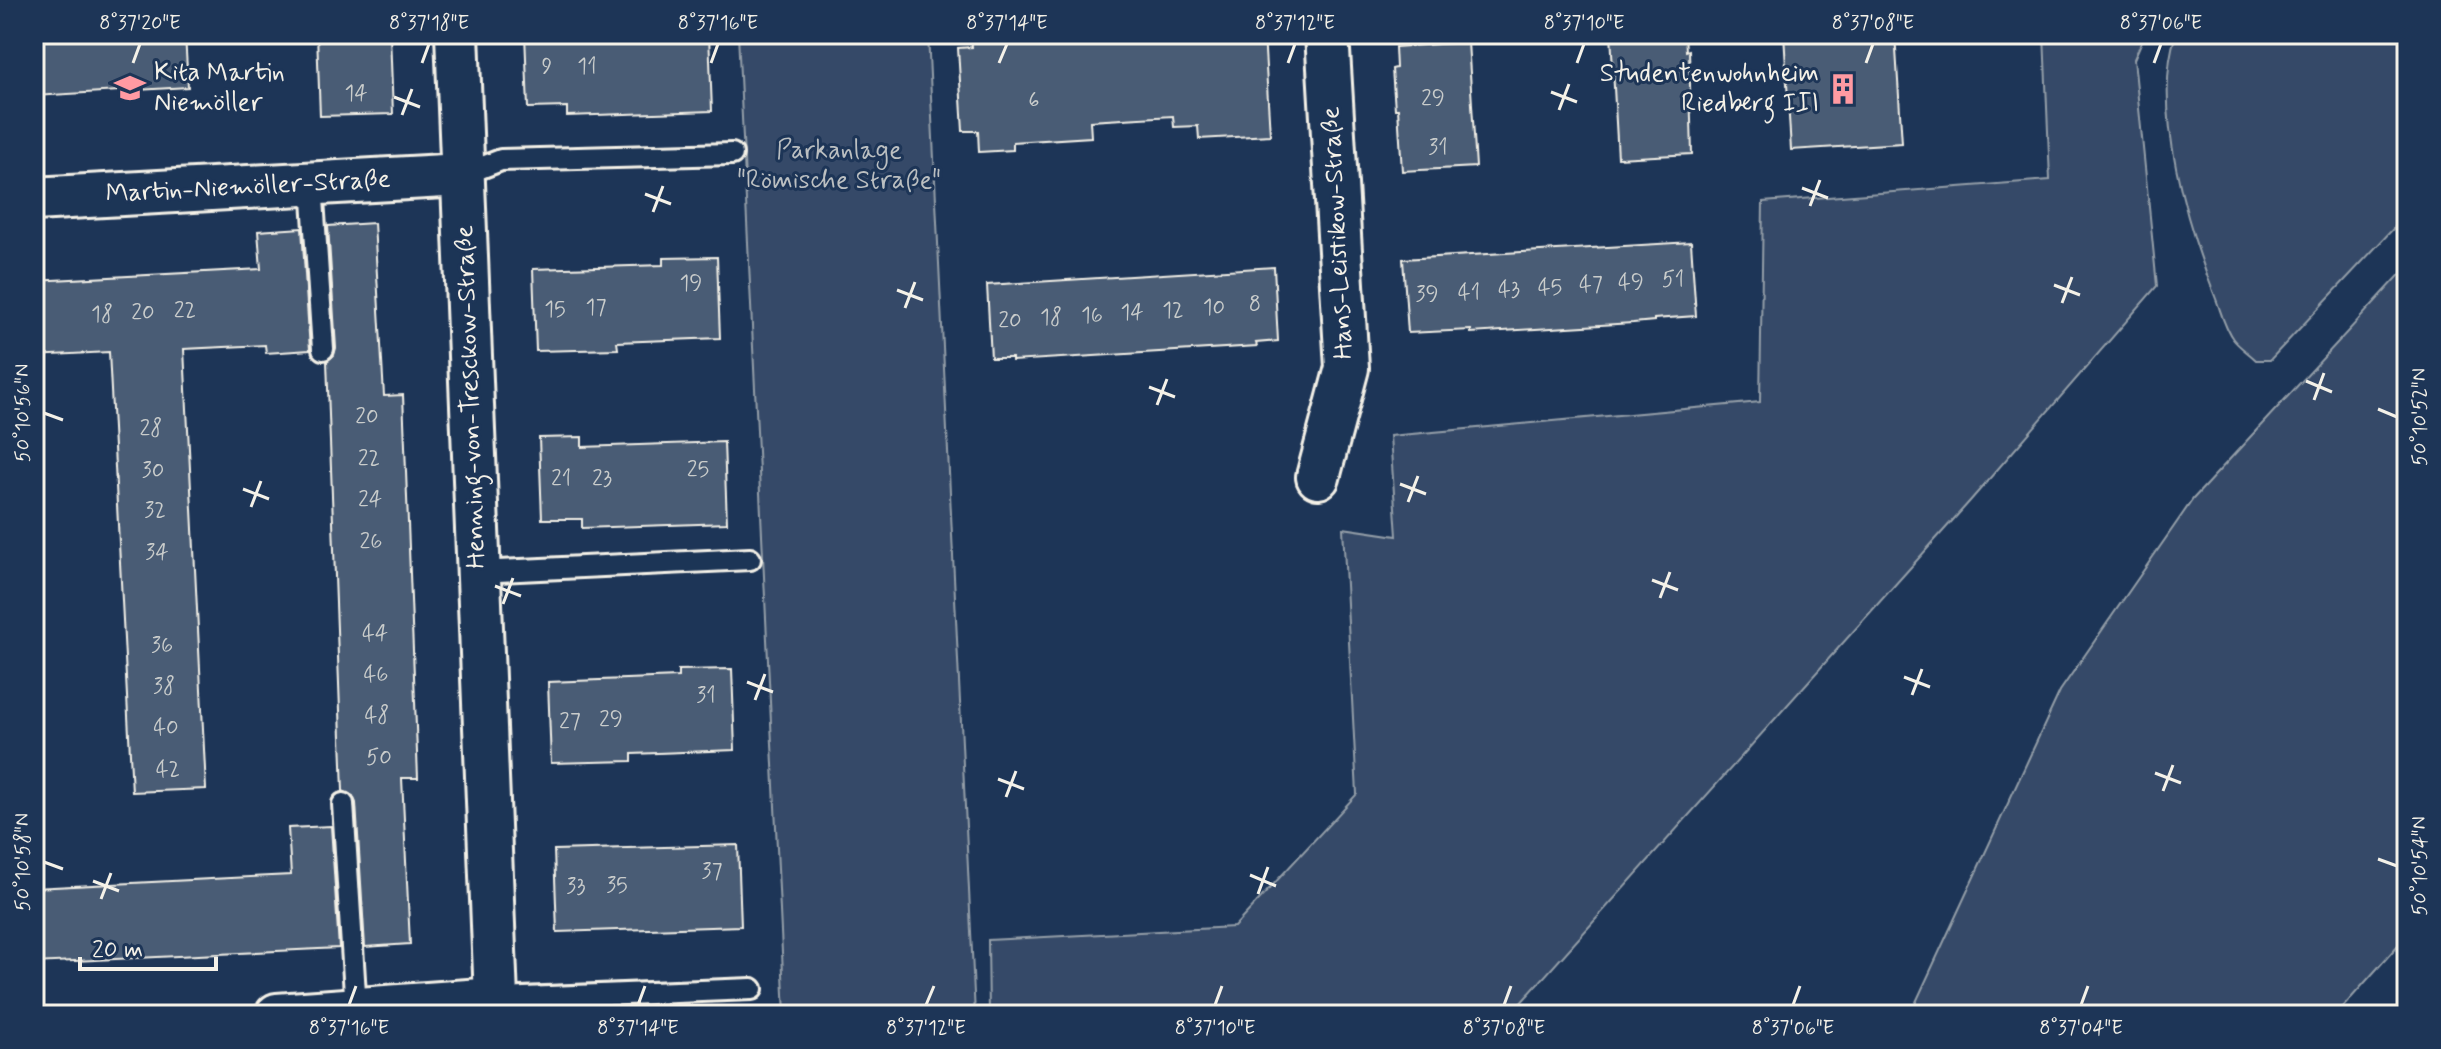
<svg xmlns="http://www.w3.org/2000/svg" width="2441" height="1049" viewBox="0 0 2441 1049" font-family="Mynerve,sans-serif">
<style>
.green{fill:#354a67;stroke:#949ea8;stroke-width:2}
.building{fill:#485b74;stroke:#f4f1e8;stroke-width:2}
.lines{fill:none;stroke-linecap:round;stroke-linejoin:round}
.lane-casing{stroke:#f4f1e8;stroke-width:26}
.street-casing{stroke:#f4f1e8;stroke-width:48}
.lane{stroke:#1d3557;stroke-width:20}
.street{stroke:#1d3557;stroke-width:42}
.ticks{fill:none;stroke:#f4f1e8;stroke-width:3}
.labels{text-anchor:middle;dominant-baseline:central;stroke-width:6;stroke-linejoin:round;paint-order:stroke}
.number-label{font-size:22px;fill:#c9cccb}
.poi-label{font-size:26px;fill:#f4f1e8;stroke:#1d3557;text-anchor:start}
.park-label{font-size:26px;fill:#bbbfc1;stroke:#1d3557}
.street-label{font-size:26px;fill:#f4f1e8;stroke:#1d3557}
.neatline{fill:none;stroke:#f4f1e8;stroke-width:3}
.ticks-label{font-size:20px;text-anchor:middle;fill:#f4f1e8}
</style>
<rect width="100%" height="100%" fill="#1d3557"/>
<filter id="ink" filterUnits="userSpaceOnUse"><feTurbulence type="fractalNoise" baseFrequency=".0125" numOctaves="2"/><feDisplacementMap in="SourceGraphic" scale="16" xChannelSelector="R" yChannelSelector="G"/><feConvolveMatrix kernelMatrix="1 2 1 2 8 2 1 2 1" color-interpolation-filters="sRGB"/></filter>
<g filter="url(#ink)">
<g class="green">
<polygon points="738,34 928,34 975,1015 785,1015"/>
<polygon points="2044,34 2145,34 2134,59 2157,286 1970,501 1510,1015 989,1015 988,940 1234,927 1357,794 1343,528 1397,536 1390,436 1760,402 1763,202 2050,180"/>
<path d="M2176 34H2407V214L2270 360H2256C2249 353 2239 347 2233 339 2225 329 2221 312 2216 299 2188 229 2151 107 2176 34Z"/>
<polygon points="2407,267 2407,935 2336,1015 1910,1015 2060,691 2193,499"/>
</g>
<g class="building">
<polygon points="34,34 185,34 188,87 34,96"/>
<polygon points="317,34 390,34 393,114 320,116"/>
<polygon points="525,34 709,34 712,111 567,116 567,107 528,108"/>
<polygon points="971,34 1264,34 1270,135 1199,139 1198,126 1174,127 1173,116 1090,121 1091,137 1013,142 1013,150 979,152 978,131 963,131 958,48 972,47"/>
<polygon points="1611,34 1685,34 1686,51 1689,50 1692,154 1618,158"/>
<polygon points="1784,34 1895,34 1902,143 1791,150"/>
<polygon points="1468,42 1476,167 1402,171 1398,109 1395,109 1392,69 1396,68 1395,47"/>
<polygon points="374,223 384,396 403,395 418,778 402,778 410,944 365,947 356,803 353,796 343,791 327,361 334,355 336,348 328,226"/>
<polygon points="302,228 310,350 266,353 265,345 184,349 206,789 132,792 109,352 34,356 34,281 261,269 258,231"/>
<polygon points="1691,242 1696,316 1654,319 1654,321 1633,323 1471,333 1471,330 1408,333 1403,259"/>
<polygon points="717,257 720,338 617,342 618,349 536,351 533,269 663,265 663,258"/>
<polygon points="1274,267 1278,341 1256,343 1257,346 1012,361 1012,358 991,358 987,285"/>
<polygon points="582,437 582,447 724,442 727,523 582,528 582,519 542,519 539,438"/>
<polygon points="732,669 735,750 632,754 632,761 551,763 548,682 678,677 678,670"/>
<polygon points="331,826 339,948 34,963 34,888 291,875 288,828"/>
<polygon points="738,845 741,926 557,932 554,850"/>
</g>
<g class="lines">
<defs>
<g id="lane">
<polyline points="462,175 501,160 732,154"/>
<polyline points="312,184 323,349"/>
<polyline points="477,572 750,559"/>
<polyline points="343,804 356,1010"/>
<polyline points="496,999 752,989"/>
</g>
<g id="street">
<polyline points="34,199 462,175"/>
<polyline points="1318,477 1347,368 1327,34"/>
<polyline points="277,1015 496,999 457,34"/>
</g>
</defs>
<use href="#lane" class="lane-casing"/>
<use href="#street" class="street-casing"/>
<use href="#lane" class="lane"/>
<use href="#street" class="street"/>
</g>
</g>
<path class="ticks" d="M133 63 140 44M422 63 429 44M711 63 718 44M999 63 1007 44M1288 63 1295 44M1577 63 1584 44M1866 63 1873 44M2154 63 2161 44M1551 92 1577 102M394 97 420 107M1559 110 1569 84M402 115 412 89M1802 188 1828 198M645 194 671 204M1810 206 1820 180M653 212 663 186M2054 285 2080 295M897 290 923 300M2062 303 2072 277M905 308 915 282M2306 381 2332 392M1149 387 1175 397M2314 400 2324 373M1157 405 1167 379M2378 409 2397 417M44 413 63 420M1400 484 1426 494M243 489 269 499M1408 502 1418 476M251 507 261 481M1652 580 1678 590M495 586 521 596M1660 598 1670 572M503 604 513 578M1904 677 1930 687M747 682 773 692M1912 695 1922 669M755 700 765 674M2155 773 2181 783M998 779 1024 789M2163 791 2173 765M1006 797 1016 771M2378 859 2397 866M44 862 63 869M1250 875 1276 886M93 881 119 891M1258 894 1268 867M101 899 111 873M349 1005 356 986M638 1005 645 986M926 1005 934 986M1215 1005 1222 986M1504 1005 1511 986M1793 1005 1800 986M2081 1005 2088 986"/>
<defs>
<symbol id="school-bare" viewBox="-9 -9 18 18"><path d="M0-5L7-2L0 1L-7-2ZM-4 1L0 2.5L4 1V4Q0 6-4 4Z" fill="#ff9aa2" stroke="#1d3557" stroke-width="2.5" paint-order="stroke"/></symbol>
<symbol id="building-bare" viewBox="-9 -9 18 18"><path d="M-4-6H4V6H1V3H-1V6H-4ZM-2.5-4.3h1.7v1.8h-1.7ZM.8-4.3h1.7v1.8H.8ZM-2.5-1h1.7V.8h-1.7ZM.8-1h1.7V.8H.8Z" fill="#ff9aa2" stroke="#1d3557" stroke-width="2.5" paint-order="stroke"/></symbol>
</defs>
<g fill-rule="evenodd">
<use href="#school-bare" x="108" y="66" width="44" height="44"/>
<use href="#building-bare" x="1821" y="67" width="44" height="44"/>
</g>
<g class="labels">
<g class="number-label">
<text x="547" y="67">9</text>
<text x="587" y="67">11</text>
<text x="356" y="94">14</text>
<text x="1433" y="99">29</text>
<text x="1034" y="101">6</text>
<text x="1438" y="148">31</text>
<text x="1673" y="280">51</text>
<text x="1631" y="283">49</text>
<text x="691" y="284">19</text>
<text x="1591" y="285">47</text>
<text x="1550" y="288">45</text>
<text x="1509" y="290">43</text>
<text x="1469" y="293">41</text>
<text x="1427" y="295">39</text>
<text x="1255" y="305">8</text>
<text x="596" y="308">17</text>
<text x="1214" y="308">10</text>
<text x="555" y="310">15</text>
<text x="185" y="311">22</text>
<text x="1173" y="311">12</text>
<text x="143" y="313">20</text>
<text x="1132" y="313">14</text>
<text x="102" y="315">18</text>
<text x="1092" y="316">16</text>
<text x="1051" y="318">18</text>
<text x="1010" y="321">20</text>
<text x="367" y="417">20</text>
<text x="151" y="429">28</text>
<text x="369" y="459">22</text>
<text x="698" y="470">25</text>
<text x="153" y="471">30</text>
<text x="561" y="479">21</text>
<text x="602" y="479">23</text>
<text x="370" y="500">24</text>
<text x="155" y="511">32</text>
<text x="371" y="542">26</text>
<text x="157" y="553">34</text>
<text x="375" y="634">44</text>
<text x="162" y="646">36</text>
<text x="376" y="675">46</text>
<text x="164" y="687">38</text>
<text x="706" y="696">31</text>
<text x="377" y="716">48</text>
<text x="611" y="720">29</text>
<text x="570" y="722">27</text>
<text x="166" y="728">40</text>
<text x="379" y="758">50</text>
<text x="168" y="770">42</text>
<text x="712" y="872">37</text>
<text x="617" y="886">35</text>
<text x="576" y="887">33</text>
</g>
<g class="poi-label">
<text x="154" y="73">Kita Martin<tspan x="154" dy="30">Niemöller</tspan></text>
<text x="1819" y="74" text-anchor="end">Studentenwohnheim<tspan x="1819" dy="30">Riedberg III</tspan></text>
</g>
<g class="park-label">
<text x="839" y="151">Parkanlage<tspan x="839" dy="30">"Römische Straße"</tspan></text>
</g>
<g class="street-label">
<text transform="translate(248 187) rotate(-3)">Martin-Niemöller-Straße</text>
<text transform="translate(1338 233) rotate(-93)">Hans-Leistikow-Straße</text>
<text transform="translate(471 397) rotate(-92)">Henning-von-Tresckow-Straße</text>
</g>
</g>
<rect width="2441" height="1049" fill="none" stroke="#1d3557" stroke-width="88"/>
<path d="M80 957v12h136v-12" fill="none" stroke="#f4f1e8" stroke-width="4"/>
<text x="92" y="957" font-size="24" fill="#f4f1e8" stroke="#1d3557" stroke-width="6" paint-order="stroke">20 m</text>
<rect x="44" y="44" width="2353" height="961" class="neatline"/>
<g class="ticks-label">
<text x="140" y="29">8°37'20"E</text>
<text x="429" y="29">8°37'18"E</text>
<text x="718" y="29">8°37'16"E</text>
<text x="1007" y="29">8°37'14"E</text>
<text x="1295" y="29">8°37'12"E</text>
<text x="1584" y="29">8°37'10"E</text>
<text x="1873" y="29">8°37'08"E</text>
<text x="2161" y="29">8°37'06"E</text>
<text transform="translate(22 413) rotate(-90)" y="7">50°10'56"N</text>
<text transform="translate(2419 417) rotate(-90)" y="7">50°10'52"N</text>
<text transform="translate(22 862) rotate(-90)" y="7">50°10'58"N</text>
<text transform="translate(2419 866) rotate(-90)" y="7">50°10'54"N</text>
<text x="349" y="1034">8°37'16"E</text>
<text x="638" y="1034">8°37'14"E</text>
<text x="926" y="1034">8°37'12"E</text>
<text x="1215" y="1034">8°37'10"E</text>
<text x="1504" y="1034">8°37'08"E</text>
<text x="1793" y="1034">8°37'06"E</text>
<text x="2081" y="1034">8°37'04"E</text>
</g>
</svg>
